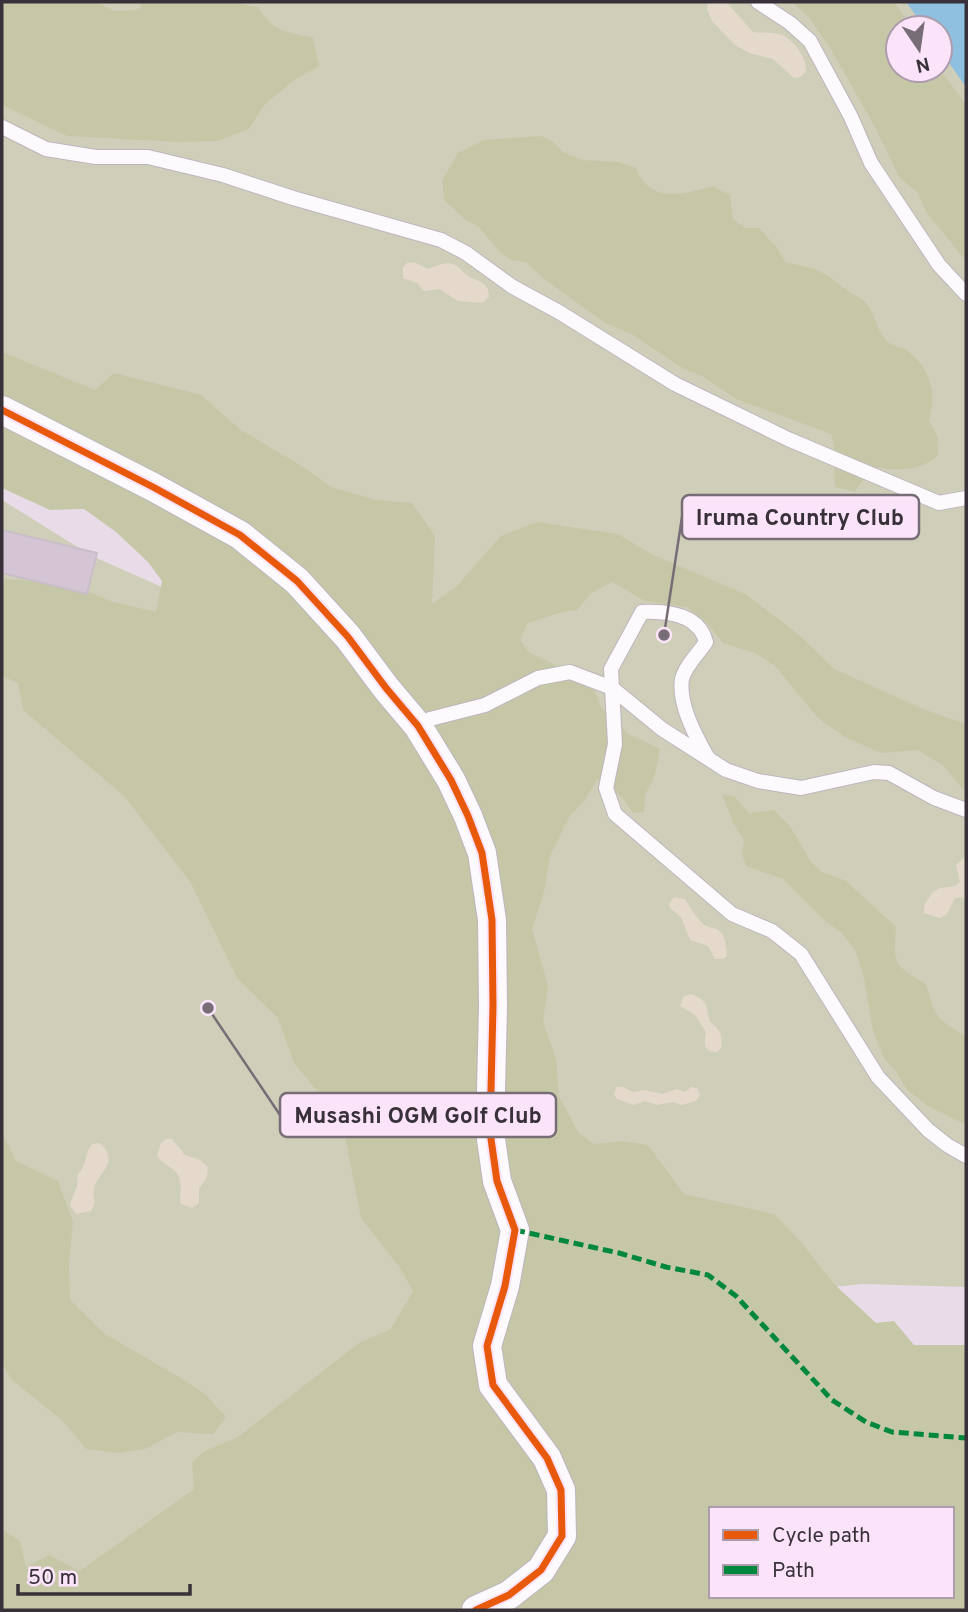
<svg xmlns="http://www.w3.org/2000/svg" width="968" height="1612" viewBox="0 0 968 1612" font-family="Overpass,sans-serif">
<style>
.green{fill:#cfcfb9;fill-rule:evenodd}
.forest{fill:#c5c7a6;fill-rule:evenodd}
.sand{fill:#e4d9ca}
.water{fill:#8fc0e0}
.building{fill:#d5c5d4;stroke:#c9bec8;stroke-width:2}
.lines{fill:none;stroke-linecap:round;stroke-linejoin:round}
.service-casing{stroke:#bfb4be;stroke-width:16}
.minor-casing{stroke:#bfb4be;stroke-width:30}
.service{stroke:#fcfafc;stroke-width:14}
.minor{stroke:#fcfafc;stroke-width:28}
.quiet{stroke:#00873e;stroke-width:5;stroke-dasharray:10 5;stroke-linecap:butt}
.cycleway-casing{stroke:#fbe4f9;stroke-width:11}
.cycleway{stroke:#e8590c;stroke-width:7}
.leader{fill:none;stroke:#776d76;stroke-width:2.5}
.callout-dot{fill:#776d76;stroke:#fbe4f9;stroke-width:2.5}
.callout{fill:#fbe4f9;stroke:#776d76;stroke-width:2.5}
.callout-label{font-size:23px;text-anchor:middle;font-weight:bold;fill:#393139}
</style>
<rect width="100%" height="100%" fill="#e9dce8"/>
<g class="green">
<path d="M2 2H966V1287L862 1284 783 1293 541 1218 507 934 2 396ZM898 28H940V70H898Z"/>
<polygon points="2,500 92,556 162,587 488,1280 213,1610 2,1569"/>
</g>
<g class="forest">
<path d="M2 2H95L115 11 139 10 142 2H229L258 7C274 33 285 31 313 38L319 66 293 81 264 105 249 129 217 141 179 142 67 136 2 105Z"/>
<polygon points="792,2 895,2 911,28 898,28 898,70 940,70 966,104 966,261 927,213 917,192 899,177 875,127 829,46 808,16"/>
<path d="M541 136 554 142 563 152 582 160 619 162 636 168C650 204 683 195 713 186L730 195 733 219 745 228H759L777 248 786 263C819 268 823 272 848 291 854 295 862 298 866 303 876 315 877 335 891 344 896 347 902 347 906 350 931 368 937 392 929 421L937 435 938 455C923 470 899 472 879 467L862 481 855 492 835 487C833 468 837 452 831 434L736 399 702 376 684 369 633 335 605 323 544 279 526 262 511 260 500 252 478 226 467 221 445 201 442 181 458 153 484 140Z"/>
<path d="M2 352 95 390 114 373 201 395 241 430 305 468 331 487 376 500 412 503 435 536 432 604 457 586 501 536 537 522 618 534 653 555 745 594 798 634 834 669 923 709 966 724V793L943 765 917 750 881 753 845 737 818 718 775 666 755 653 723 643 707 623 687 607 645 601 612 582 591 593 577 610 562 612 528 623 520 639 528 652 553 664 594 690 601 707 628 734 660 749 655 775 645 795 644 812 633 813 622 797 597 779 585 800 569 817 550 856 544 892 532 929 548 986 543 1022 556 1059 559 1096 578 1132 594 1144 623 1141 648 1145 684 1194 774 1214 802 1243 833 1283 876 1323 894 1321 914 1345H966V1610H2V1529L20 1541 26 1567 49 1555 80 1571 194 1489 192 1462 205 1451 238 1437 359 1343 391 1329 413 1291 400 1268 361 1218 342 1121 294 1063 278 1018 237 978 191 883 125 797 23 710 18 683 2 676V579L67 583 113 602 156 612 162 581 148 562 116 532 84 509 50 510 2 488ZM711 1509H952V1596H711Z"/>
<path d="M722 794 735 797 749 813 774 810 790 826 811 862 822 872 846 881 896 927C893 965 894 965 926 984 935 1017 936 1019 966 1036V1125L928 1106 907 1090 895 1070 885 1060 873 1031 864 978 856 952 841 932 825 921 783 879 746 866 742 854 744 841 733 822Z"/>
<polygon points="2,1132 16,1161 58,1181 73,1222 69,1263 70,1300 105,1334 184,1380 206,1395 226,1417 213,1434 177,1432 145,1449 119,1453 86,1449 64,1422 12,1380 2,1363"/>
</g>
<g class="sand">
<path d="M712 2 727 3 753 32C761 33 774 32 782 35 795 41 807 58 806 72L800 77 794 78 773 59 749 53 735 45 712 21 707 9 708 4Z"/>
<path d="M414 262 428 269C434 267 443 263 449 263 458 264 461 271 468 276 479 283 489 281 489 297L482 303 458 301 439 289 424 291 417 283 403 278V267L407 263Z"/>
<path d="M966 856V901L962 897 955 898 947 914 940 918 924 913V906C927 901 931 893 936 890 944 885 952 890 960 882L956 865Z"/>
<path d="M674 897 685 899C690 907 698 921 706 926 708 927 715 928 717 929 726 935 726 946 727 956L723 959H715L708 946 690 940 681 917 670 908 669 904Z"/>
<path d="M691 994C710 1002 705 1005 710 1022 720 1029 723 1035 721 1048L717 1052 709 1051C703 1045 705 1040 706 1032L695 1015 680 1006 684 996Z"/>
<polygon points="617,1087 623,1087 633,1092 645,1090 662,1094 677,1089 685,1092 691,1087 697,1088 700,1095 696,1101 681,1105 673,1102 657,1105 645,1101 633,1105 617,1099 614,1094"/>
<path d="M166 1139H172L185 1155 200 1160 208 1167 207 1177 199 1189V1203L192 1208 181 1204C179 1195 183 1184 178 1175 174 1167 163 1165 157 1156L161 1143Z"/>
<path d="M100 1143C121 1164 98 1171 94 1189 92 1199 98 1200 91 1211L76 1214 70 1205 77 1186 78 1174C87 1166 84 1154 92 1144Z"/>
</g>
<polygon class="water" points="906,2 966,2 966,87 940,50 940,28 925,28"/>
<polygon class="building" points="2,530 97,553 87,594 2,573"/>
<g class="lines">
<defs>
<g id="service">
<polyline points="758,2 790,23 810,41 851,117 871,163 939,265 966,294"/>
<polyline points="2,127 46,149 96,157 148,157 223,175 293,198 441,240 466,253 513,287 559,312 675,384 788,439 939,503 966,498"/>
<polyline points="418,726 430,719 485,705 538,678 570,672 612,688 662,729 726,770 758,781 801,788 874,772 889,773 934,798 966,810"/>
<path d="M708 758C696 737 678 704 682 679 685 666 699 653 706 642 699 614 666 611 642 612L611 669 615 744 606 788 615 814 732 914 772 931 801 954 878 1077 928 1130 947 1145 966 1156"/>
</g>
<polyline id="minor" points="2,410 153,487 240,535 297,581 348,637 386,688 418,726 451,780 468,816 482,853 492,920 493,1006 490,1132 497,1181 515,1230 505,1286 487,1346 493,1385 547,1458 561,1490 562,1536 541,1570 509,1595 476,1610"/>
</defs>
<use href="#service" class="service-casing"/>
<use href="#minor" class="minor-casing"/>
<use href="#service" class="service"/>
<use href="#minor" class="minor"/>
<polyline class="quiet" points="515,1230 619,1253 666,1267 708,1275 736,1296 832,1400 866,1422 892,1432 966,1438"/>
<defs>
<polyline id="cycleway" points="2,410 153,487 240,535 297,581 348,637 386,688 418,726 451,780 468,816 482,853 492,920 493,1006 490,1132 497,1181 515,1230 505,1286 487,1346 493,1385 547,1458 561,1490 562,1536 541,1570 509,1595 476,1610"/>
</defs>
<use href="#cycleway" class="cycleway-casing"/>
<use href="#cycleway" class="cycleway"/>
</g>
<path class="leader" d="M664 635L682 517M208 1008L280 1115"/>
<g class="callout-dot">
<circle cx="664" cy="635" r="7"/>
<circle cx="208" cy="1008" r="7"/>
</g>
<g class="callout">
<rect x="682" y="495" width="237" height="44" rx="7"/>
<rect x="280" y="1093" width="276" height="44" rx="7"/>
</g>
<g class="callout-label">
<text x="800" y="525">Iruma Country Club</text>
<text x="418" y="1123">Musashi OGM Golf Club</text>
</g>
<rect width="968" height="1612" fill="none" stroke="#393139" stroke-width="7"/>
<rect x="709" y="1507" width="245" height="91" fill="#fbe4f9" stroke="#ad9cac" stroke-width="2"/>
<rect x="723" y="1530" width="35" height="10" fill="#e8590c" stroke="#ad9cac" stroke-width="2"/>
<text x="772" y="1542" font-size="21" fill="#393139">Cycle path</text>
<rect x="723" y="1565" width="35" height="10" fill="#00873e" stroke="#ad9cac" stroke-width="2"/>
<text x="772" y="1577" font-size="21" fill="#393139">Path</text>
<g transform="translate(919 49) rotate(167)"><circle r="33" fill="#fbe4f9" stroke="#ad9cac" stroke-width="2"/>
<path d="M0-5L12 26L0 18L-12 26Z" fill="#776d76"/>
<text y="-10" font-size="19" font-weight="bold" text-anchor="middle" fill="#393139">N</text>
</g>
<path d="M18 1584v10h172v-10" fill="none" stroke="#393139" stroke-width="3.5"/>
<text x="28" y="1584" font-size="21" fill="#393139" stroke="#fbe4f9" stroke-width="5" paint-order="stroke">50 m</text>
</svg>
